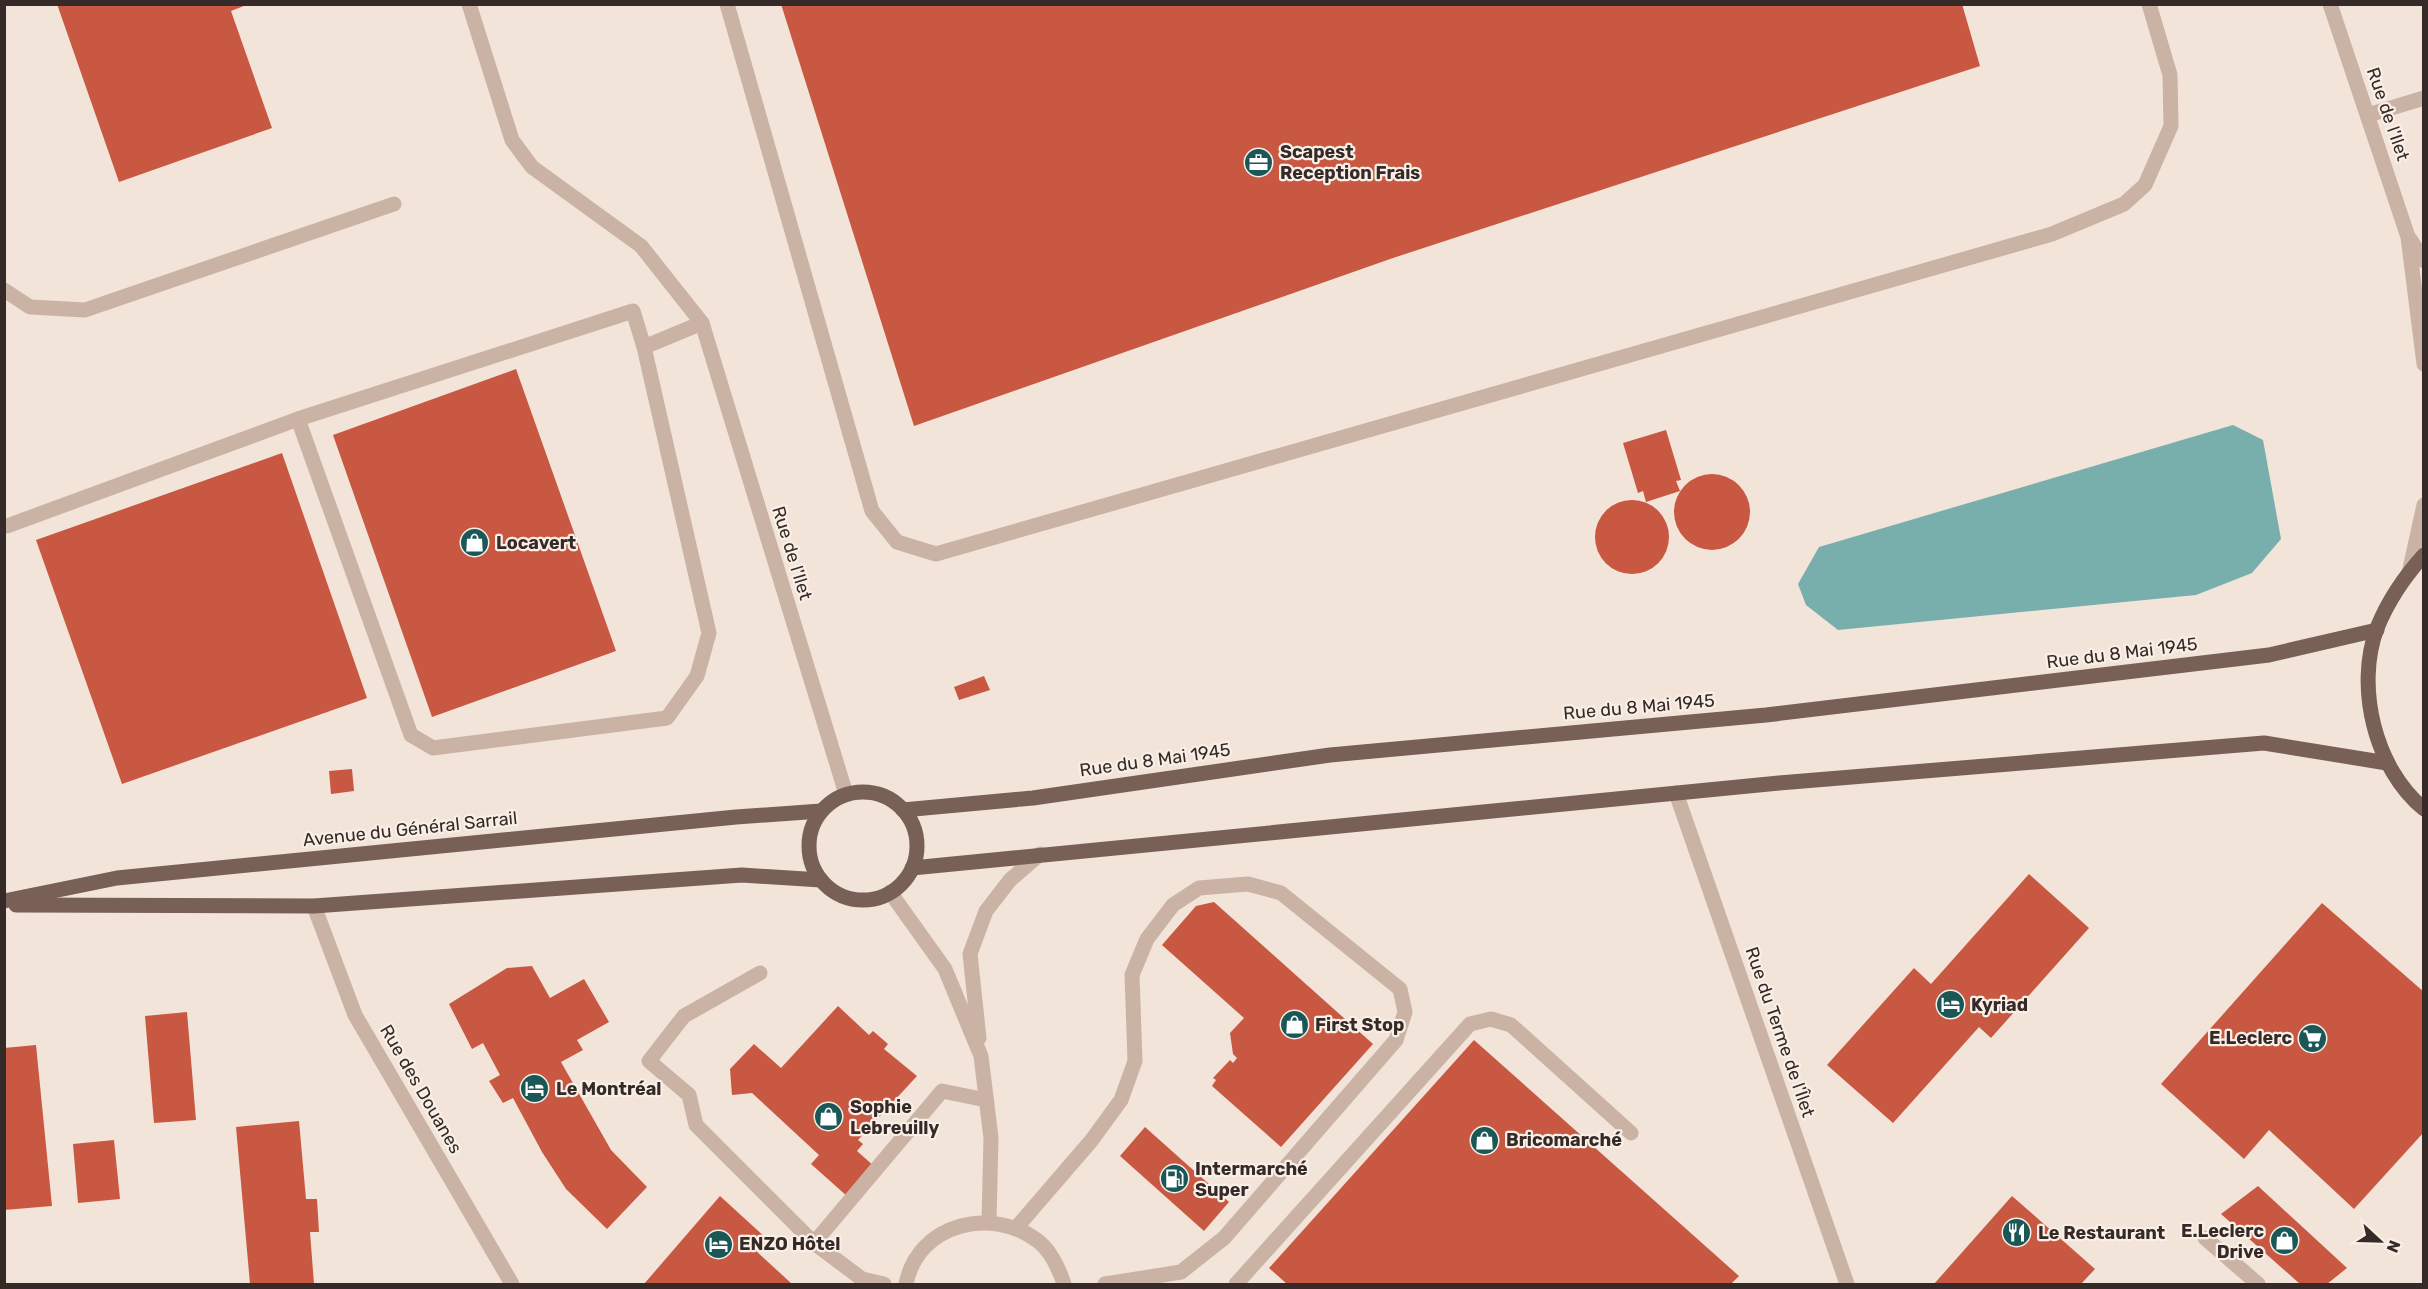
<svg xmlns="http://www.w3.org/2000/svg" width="2428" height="1289" viewBox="0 0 2428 1289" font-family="Rubik,sans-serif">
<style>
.water{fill:#78afad}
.building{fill:#c85841}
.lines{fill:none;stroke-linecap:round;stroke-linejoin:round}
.minor{stroke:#cab3a5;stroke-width:15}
.major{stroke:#786057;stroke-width:15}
.labels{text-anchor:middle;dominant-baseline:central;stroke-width:4.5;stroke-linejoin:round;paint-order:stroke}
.street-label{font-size:18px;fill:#352a27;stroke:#f9efe6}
.poi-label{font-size:18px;font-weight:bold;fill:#352a27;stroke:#f9efe6;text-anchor:start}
</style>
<rect width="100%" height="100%" fill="#f2e4d9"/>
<polygon class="water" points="2233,425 2263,440 2281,539 2252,573 2196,595 1838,630 1806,605 1798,584 1819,547"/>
<g class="building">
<polygon points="57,4 249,4 231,11 272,128 119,182"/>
<polygon points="781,4 1962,4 1980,66 1393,258 914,426"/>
<polygon points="516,369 616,651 432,717 333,435"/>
<polygon points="1666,430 1681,480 1676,481 1680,491 1646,502 1643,491 1638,493 1623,443"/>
<polygon points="282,453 367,698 122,784 36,540"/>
<circle cx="1712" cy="512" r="38"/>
<circle cx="1632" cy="537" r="37"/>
<polygon points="984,676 990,690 959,700 954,687"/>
<polygon points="352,769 354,791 331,794 329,771"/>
<polygon points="2029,874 2089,928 1991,1038 1979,1027 1893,1123 1827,1065 1914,968 1931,984"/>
<polygon points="1214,902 1373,1044 1281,1147 1212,1086 1216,1080 1213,1078 1230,1060 1233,1063 1237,1058 1233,1054 1230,1033 1244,1018 1162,945 1196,906"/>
<polygon points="2322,903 2424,992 2424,1132 2354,1209 2269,1130 2244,1159 2161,1084"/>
<polygon points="532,966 550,998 584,979 609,1022 577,1040 583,1050 561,1062 611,1150 647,1187 607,1229 566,1189 542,1152 513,1098 503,1103 489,1081 500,1075 483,1043 472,1049 449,1004 507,968"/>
<polygon points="838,1006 869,1035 873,1031 888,1044 884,1049 917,1076 858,1140 863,1144 857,1151 875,1167 848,1197 811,1164 819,1155 752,1093 732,1095 730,1069 754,1044 781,1068"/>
<polygon points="187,1012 196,1120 154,1123 145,1016"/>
<polygon points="1474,1040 1739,1276 1731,1284 1287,1284 1269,1268"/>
<polygon points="36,1045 52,1206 4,1210 4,1048"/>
<polygon points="299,1121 306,1199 317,1199 319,1232 310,1232 314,1284 250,1284 236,1127"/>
<polygon points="1145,1127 1229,1202 1204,1231 1120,1156"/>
<polygon points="114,1140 120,1199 78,1203 73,1144"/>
<polygon points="2258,1186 2347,1268 2327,1284 2300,1284 2221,1214"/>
<polygon points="720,1196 766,1238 755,1250 792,1284 644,1284"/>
<polygon points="2012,1196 2095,1269 2081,1284 1934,1284"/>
</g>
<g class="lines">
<g class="minor">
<polyline points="727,4 872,511 897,542 936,554 2052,234 2124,204 2145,185 2171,126 2170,75 2149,4"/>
<polyline points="2330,4 2408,237 2424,364"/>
<polyline points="2368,115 2424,98"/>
<polyline points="2410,239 2424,261"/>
<polyline points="4,290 30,307 85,310 394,204"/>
<polyline points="702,323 846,794"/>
<polyline points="298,419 411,735 433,748 667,718 697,676 709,633 644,347"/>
<polyline points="7,526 298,419 633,311 644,347 702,323 641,246 532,167 512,140 469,4"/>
<polyline points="2409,573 2424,505"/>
<polyline points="1676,793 1847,1284"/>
<polyline points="890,892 945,969 981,1056 991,1138 989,1221"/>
<polyline points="314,906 355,1015 512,1284"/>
<polyline points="760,973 684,1016 649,1061 689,1095 696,1125 814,1243"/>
<polyline points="979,1038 970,954 986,911 1010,880 1040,854"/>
<polyline points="1016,1228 1091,1141 1121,1100 1135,1061 1132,975 1147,939 1173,905 1199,888 1248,884 1281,893 1400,989 1405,1012 1396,1040 1224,1238 1181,1272 1105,1284"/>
<polyline points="2205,1238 2258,1284"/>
<polyline points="884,1284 862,1279 814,1243 942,1091 986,1100"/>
<path d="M906 1284C918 1223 992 1206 1038 1241 1052 1252 1059 1269 1064 1284"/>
<polyline points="1236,1284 1470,1024 1491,1019 1511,1025 1631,1133"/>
</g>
<g class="major">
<path d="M2424 555C2404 577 2388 601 2377 628 2355 687 2375 769 2424 809"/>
<circle cx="863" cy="846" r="54"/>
<polyline points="903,810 1033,798 1330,755 1766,715 2269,655 2377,630"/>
<polyline points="912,868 1779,783 2264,743 2387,763"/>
<polyline points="4,901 117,878 736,817 821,811"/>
<polyline points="16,905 314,906 742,875 821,880"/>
</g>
</g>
<defs>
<symbol id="office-disc" viewBox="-11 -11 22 22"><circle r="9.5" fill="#1c5757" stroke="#f9efe6"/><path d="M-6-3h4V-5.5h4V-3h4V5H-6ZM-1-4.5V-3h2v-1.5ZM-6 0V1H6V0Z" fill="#fff"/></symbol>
<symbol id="shop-disc" viewBox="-11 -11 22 22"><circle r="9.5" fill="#1c5757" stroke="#f9efe6"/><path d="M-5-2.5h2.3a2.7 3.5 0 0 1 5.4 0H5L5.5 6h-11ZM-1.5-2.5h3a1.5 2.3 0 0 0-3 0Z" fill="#fff"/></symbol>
<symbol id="hotel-disc" viewBox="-11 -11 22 22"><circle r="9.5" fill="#1c5757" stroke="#f9efe6"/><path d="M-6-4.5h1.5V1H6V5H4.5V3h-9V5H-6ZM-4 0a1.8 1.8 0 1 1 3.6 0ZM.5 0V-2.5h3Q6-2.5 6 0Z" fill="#fff"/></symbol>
<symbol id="supermarket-disc" viewBox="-11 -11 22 22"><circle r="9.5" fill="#1c5757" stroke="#f9efe6"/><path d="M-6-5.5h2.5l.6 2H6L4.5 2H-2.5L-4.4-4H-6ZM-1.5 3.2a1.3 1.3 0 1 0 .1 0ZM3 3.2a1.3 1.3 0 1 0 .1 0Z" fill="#fff"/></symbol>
<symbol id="fuel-disc" viewBox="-11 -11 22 22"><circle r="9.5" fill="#1c5757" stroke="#f9efe6"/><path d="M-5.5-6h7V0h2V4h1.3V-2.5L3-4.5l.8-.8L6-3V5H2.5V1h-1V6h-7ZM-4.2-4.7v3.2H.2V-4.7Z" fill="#fff"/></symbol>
<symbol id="restaurant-disc" viewBox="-11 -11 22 22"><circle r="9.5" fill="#1c5757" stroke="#f9efe6"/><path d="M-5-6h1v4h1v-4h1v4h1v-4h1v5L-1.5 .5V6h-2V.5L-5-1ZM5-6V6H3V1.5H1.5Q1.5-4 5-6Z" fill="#fff"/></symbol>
</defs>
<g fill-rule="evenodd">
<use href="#office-disc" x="1242" y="146" width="33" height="33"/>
<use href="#shop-disc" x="458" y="526" width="33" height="33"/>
<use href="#hotel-disc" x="1934" y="988" width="33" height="33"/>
<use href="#shop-disc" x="1278" y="1008" width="33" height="33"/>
<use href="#supermarket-disc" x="2296" y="1022" width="33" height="33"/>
<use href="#hotel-disc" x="518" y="1072" width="33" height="33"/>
<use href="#shop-disc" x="812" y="1100" width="33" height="33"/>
<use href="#shop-disc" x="1468" y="1124" width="33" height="33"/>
<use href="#fuel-disc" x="1158" y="1162" width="33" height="33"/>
<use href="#restaurant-disc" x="2000" y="1216" width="33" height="33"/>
<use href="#shop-disc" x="2268" y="1224" width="33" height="33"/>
<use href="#hotel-disc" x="702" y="1228" width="33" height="33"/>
</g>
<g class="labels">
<g class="street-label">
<text transform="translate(2388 114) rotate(71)">Rue de l'Ilet</text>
<text transform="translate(792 553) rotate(73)">Rue de l'Ilet</text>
<text transform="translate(2122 653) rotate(-7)">Rue du 8 Mai 1945</text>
<text transform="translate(1639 707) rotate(-5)">Rue du 8 Mai 1945</text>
<text transform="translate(1155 760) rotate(-8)">Rue du 8 Mai 1945</text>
<text transform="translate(410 829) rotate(-6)">Avenue du Général Sarrail</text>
<text transform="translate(1780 1032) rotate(71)">Rue du Terme de l'Îlet</text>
<text transform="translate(421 1089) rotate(60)">Rue des Douanes</text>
</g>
<g class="poi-label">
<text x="1280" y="152">Scapest<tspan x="1280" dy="21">Reception Frais</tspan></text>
<text x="496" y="543">Locavert</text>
<text x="1971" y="1005">Kyriad</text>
<text x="1315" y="1025">First Stop</text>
<text x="2292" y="1038" text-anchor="end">E.Leclerc</text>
<text x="556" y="1089">Le Montréal</text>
<text x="850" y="1107">Sophie<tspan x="850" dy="21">Lebreuilly</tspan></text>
<text x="1506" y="1140">Bricomarché</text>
<text x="1195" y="1169">Intermarché<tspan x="1195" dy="21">Super</tspan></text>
<text x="2264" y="1231" text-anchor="end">E.Leclerc<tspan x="2264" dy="21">Drive</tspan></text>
<text x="2038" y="1233">Le Restaurant</text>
<text x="739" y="1244">ENZO Hôtel</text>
</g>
</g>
<rect width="2428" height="1289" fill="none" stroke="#352a27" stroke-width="12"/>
<g transform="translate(2380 1241) rotate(112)" stroke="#f9efe6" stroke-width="4.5" paint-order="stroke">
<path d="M0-4.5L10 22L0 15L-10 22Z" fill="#352a27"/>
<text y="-9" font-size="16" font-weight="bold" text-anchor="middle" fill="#352a27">N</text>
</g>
</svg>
